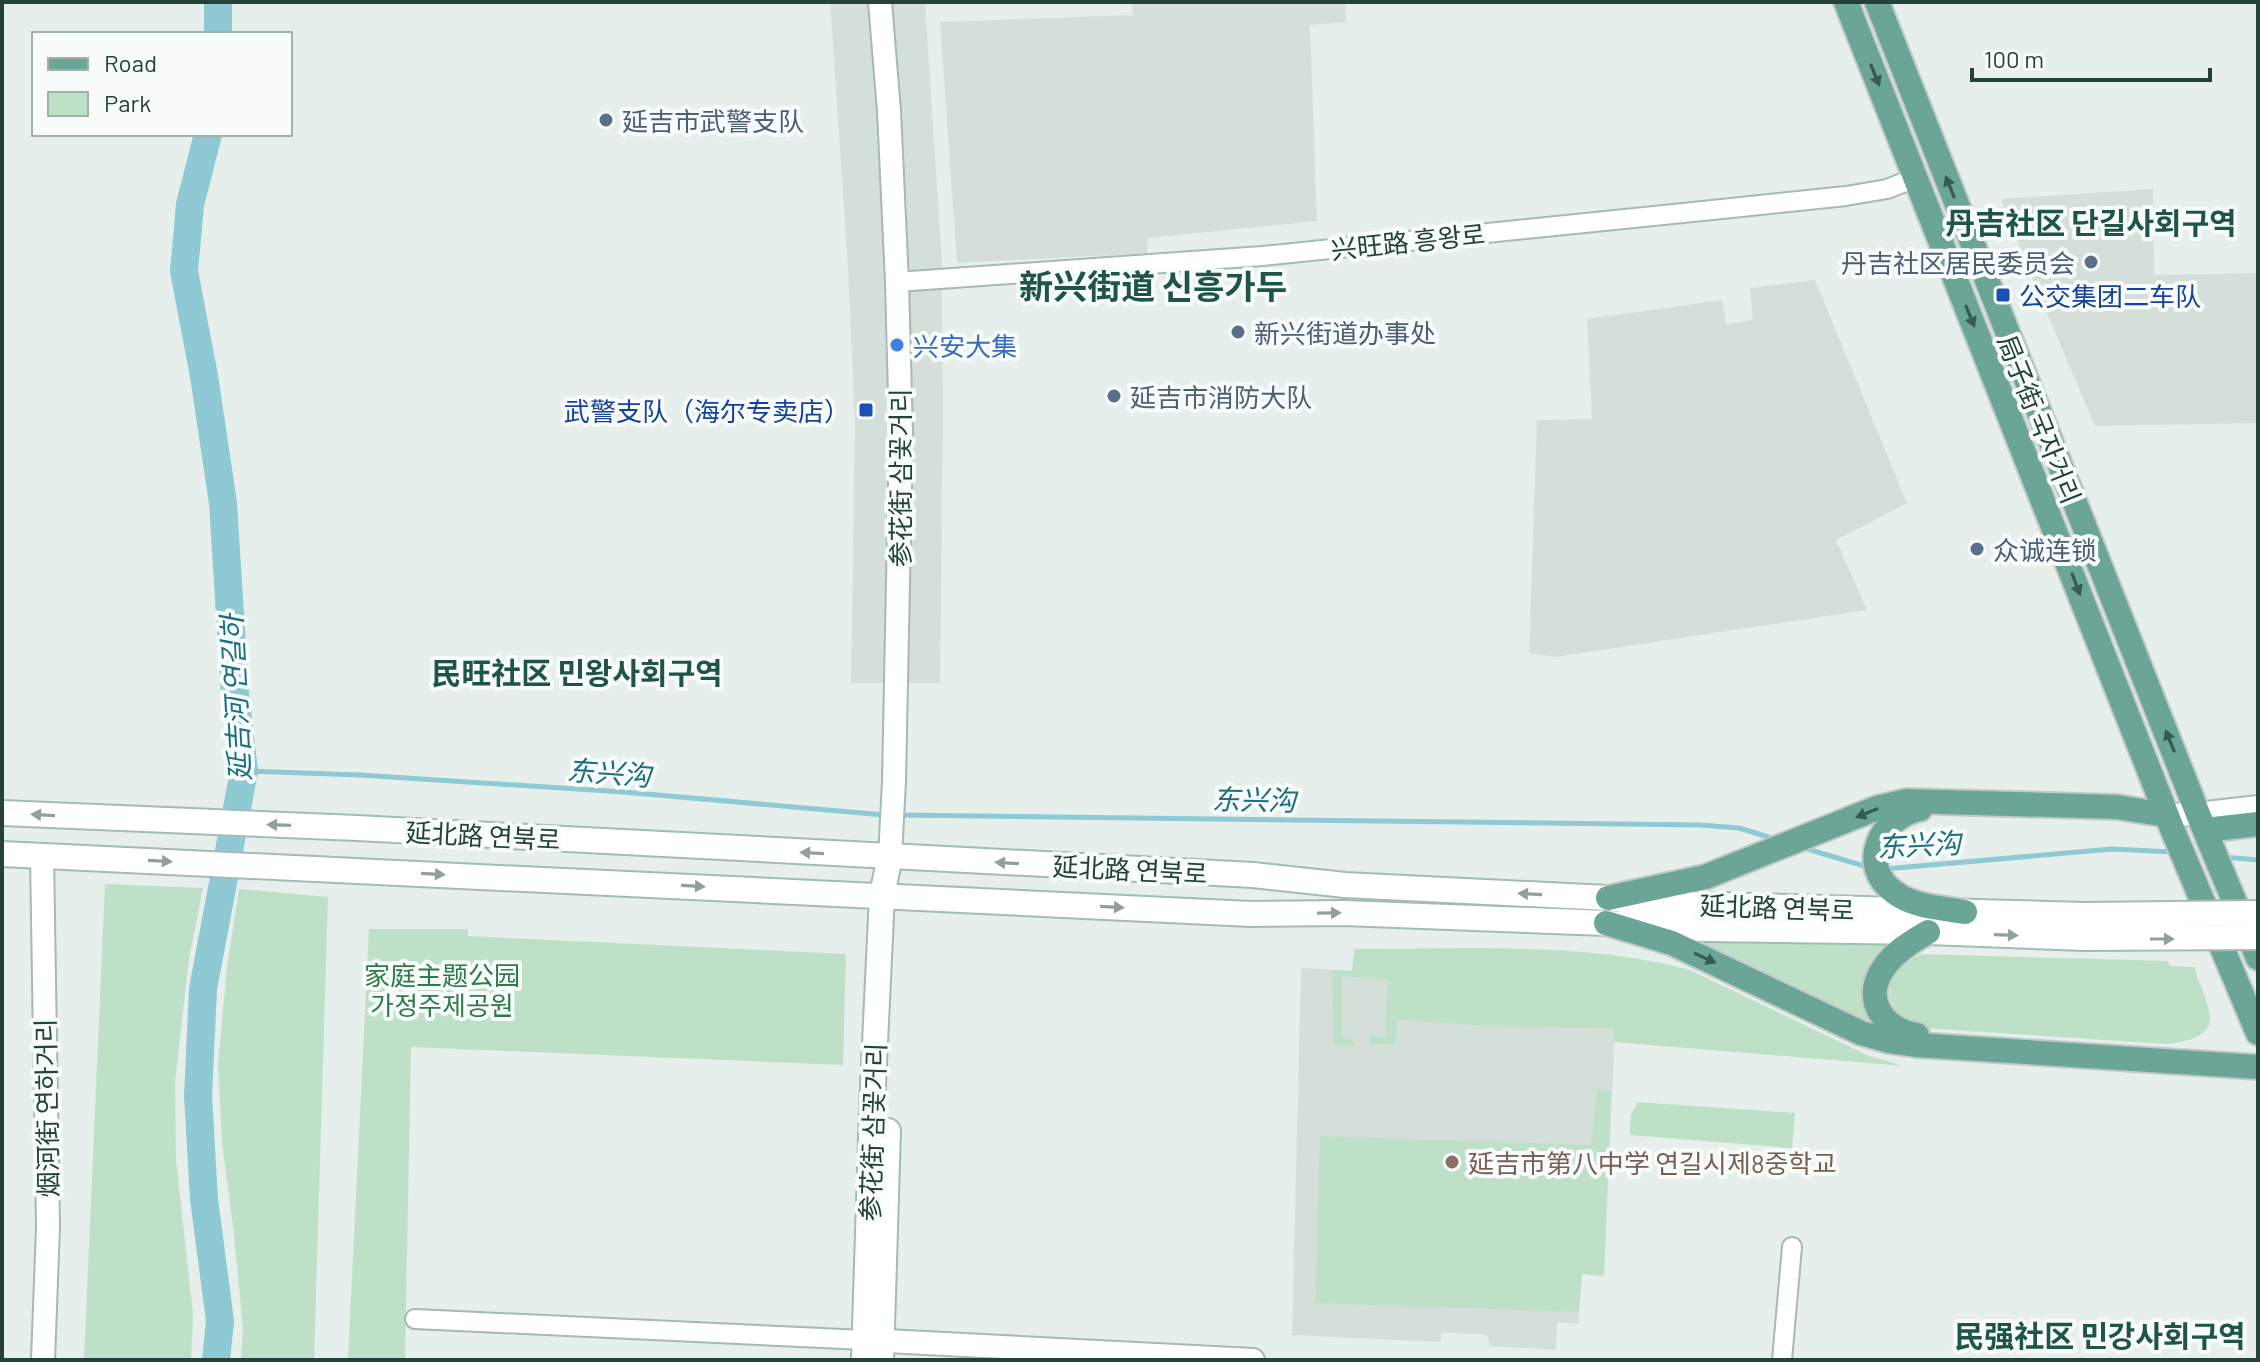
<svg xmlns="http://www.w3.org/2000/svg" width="2260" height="1362" viewBox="0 0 2260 1362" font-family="Barlow,'Noto Sans SC','Noto Sans KR',sans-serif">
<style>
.built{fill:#d4dfda}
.green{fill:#bfe0c8}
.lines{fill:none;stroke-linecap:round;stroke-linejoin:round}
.stream{stroke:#8ec9d4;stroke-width:5}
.river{stroke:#8ec9d4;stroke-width:28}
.minor-casing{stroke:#a8b8b2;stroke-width:22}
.tertiary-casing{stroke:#a8b8b2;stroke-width:26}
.secondary-casing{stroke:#a4bbb3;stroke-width:28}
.primary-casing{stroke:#c2cac8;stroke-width:28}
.minor{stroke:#fff;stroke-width:18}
.tertiary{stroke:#fff;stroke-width:22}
.secondary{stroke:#fff;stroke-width:24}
.primary{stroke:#6aa596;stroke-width:24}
.secondary-bridge-casing{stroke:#a4bbb3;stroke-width:28;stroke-linecap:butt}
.secondary-bridge{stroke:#fff;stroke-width:24}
.oneway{fill:#365b51}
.oneway2{fill:#92a09c}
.service-dot{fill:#5c6f8a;stroke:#f7fbf9;stroke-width:3}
.transit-dot{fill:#1a4fb4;stroke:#f7fbf9;stroke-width:3}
.shop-dot{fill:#3f7fe0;stroke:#f7fbf9;stroke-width:3}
.education-dot{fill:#8d6e63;stroke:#f7fbf9;stroke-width:3}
.labels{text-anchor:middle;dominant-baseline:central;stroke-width:8;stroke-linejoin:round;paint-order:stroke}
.service-label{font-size:26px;fill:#4e5e75;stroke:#f7fbf9;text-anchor:start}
.street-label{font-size:26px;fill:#24423a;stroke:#f7fbf9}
.transit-label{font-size:26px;fill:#164399;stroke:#f7fbf9;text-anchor:start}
.shop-label{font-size:26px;fill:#366cbe;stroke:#f7fbf9;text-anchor:start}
.park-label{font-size:26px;fill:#2d7a4b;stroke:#f7fbf9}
.education-label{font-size:26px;fill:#785e54;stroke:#f7fbf9;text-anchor:start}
.water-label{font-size:28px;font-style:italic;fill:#1c6f80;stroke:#f7fbf9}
.quarter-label{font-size:30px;font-weight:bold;fill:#1f5548;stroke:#f7fbf9}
.district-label{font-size:34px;font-weight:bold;fill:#1f5548;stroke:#f7fbf9}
</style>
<rect width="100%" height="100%" fill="#e6efeb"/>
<g class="built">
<polygon points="830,2 925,2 942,263 943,421 940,683 851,683 855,425 848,268"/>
<polygon points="1132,2 1345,2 1346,22 1310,25 1317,221 1148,238 1147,253 957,263 940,22 1133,15"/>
<polygon points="2153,189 2154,275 2258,273 2258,423 2095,426 2032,278 2001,199"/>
<polygon points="1815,280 1907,503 1836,540 1867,610 1555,657 1529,653 1537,420 1592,419 1587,319 1722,300 1726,324 1753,320 1750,288"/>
<polygon points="1301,968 1617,985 1604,1276 1582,1274 1578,1324 1557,1322 1556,1350 1490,1346 1487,1335 1442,1332 1440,1342 1292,1335"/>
</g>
<g class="green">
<polygon points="105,884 203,888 189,959 175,1082 176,1160 193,1314 191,1360 84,1360"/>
<polygon points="239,889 328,897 314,1360 241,1360 243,1329 234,1235 222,1142 218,1064 227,967"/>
<polygon points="369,929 468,929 468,936 846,954 843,1065 411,1047 405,1360 348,1360"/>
<path d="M1691 937 1894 943C1862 965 1872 982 1873 1017L1867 1021Z"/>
<path d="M1354 949C1464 949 1584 941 1690 970L1867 1055 1903 1066 1614 1042V1029L1474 1025 1397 1020 1395 1045 1370 1044V1036L1385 1037 1388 979 1342 976 1341 1037 1354 1039 1355 1046 1333 1045 1332 970 1352 971Z"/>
<path d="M1922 954 2168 961 2170 966 2194 967C2209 1013 2230 1036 2167 1044L1922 1028C1877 1011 1880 973 1922 954Z"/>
<polygon points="1597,1090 1611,1091 1604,1276 1582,1274 1579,1312 1315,1303 1320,1136 1591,1145"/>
<polygon points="1638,1102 1795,1113 1792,1148 1630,1135 1631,1115"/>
</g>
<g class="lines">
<g class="stream">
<polyline points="244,771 360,775 623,792 885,815"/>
<polyline points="899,815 1700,825 1739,828 1775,839"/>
<polyline points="1804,848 1871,868"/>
<polyline points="2223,857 2258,860"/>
<polyline points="1885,869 2112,849 2173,852"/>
</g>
<g class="river">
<polyline points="218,34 218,2"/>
<polyline points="208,134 190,205 184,271 204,376 223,503 235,694 244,771 203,989 198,1096 204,1199 220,1321 216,1360"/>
</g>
<defs>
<g id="minor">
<polyline points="897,282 1262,256 1722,209 1846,196 1887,189 1915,178"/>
<polyline points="415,1319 865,1340"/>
<polyline points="1782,1360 1792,1247"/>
</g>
<g id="tertiary">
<polyline points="880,2 889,111 897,282 901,435 894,781 890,857"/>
<polyline points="2166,815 2198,814 2258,807"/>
<polyline points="42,855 48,1227 43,1360"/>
<polyline points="867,1340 1253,1360"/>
</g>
<g id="secondary">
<polyline points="2,813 357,828 1253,875 1345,885 1608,898 1642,903 2085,915"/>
<polyline points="2,854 1251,914 1344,913 1606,923 1706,929 1928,932 2084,938"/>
<polyline points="864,1360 872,1106 882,895 890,857"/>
<polyline points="881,1360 888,1131"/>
</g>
<g id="primary">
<polyline points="1846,2 2173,831 2258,1033"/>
<polyline points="1877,2 2198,814 2258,958"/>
<path d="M1920 809C1880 817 1857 865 1894 892 1913 907 1942 908 1965 912"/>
<polyline points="2205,830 2258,824"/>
<polyline points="1608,898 1705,877 1877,808 1907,801 2117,807 2166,815"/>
<polyline points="1606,923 1672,943 1861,1033 1889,1041 1917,1045 2258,1067"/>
<path d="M1917 1035C1884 1030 1862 1000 1883 969 1894 952 1911 942 1928 932"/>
</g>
</defs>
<use href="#minor" class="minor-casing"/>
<use href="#tertiary" class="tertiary-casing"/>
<use href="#secondary" class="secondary-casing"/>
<use href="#primary" class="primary-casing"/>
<use href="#minor" class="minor"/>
<use href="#tertiary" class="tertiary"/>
<use href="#secondary" class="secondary"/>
<use href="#primary" class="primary"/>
<defs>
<g id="secondary-bridge">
<polyline points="2085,915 2258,913"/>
<polyline points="2084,938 2258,937"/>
</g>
</defs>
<use href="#secondary-bridge" class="secondary-bridge-casing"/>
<use href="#secondary-bridge" class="secondary-bridge"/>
</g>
<defs><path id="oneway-solid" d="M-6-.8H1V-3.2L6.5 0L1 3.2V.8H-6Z" transform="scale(2)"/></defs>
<g class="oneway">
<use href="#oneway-solid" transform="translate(1875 75) rotate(68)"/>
<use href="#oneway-solid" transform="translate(1950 187) rotate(-112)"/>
<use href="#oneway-solid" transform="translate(1970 316) rotate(68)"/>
<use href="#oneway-solid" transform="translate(2076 584) rotate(69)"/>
<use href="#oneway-solid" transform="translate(2170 741) rotate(-112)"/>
<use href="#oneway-solid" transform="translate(1867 813) rotate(158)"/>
<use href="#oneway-solid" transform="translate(1705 958) rotate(25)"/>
</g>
<g class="oneway2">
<use href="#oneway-solid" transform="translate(43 815) rotate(-177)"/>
<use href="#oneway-solid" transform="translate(279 825) rotate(-178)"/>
<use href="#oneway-solid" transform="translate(812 853) rotate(-177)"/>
<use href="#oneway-solid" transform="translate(160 861) rotate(3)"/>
<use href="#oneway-solid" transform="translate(1007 863) rotate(-177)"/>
<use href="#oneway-solid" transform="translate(433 874) rotate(3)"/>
<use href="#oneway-solid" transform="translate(693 886) rotate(3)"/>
<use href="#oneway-solid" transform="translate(1530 894) rotate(-177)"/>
<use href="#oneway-solid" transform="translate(1112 907) rotate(3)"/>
<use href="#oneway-solid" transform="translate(1329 913) rotate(-1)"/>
<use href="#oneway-solid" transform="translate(2006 935) rotate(2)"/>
<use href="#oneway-solid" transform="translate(2162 939)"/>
</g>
<g class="service-dot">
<circle cx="606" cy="120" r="8"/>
<circle cx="2091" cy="262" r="8"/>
<circle cx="1238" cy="332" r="8"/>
<circle cx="1114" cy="396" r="8"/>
<circle cx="1977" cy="549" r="8"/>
</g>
<g class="transit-dot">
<rect x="1995" y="287" width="16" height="16" rx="4"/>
<rect x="858" y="402" width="16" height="16" rx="4"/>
</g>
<circle class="shop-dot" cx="897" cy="345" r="8"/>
<circle class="education-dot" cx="1452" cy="1162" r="8"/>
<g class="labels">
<g class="service-label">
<text x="622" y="120">延吉市武警支队</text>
<text x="2075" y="262" text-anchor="end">丹吉社区居民委员会</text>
<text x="1254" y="332">新兴街道办事处</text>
<text x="1130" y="396">延吉市消防大队</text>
<text x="1993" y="549">众诚连锁</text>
</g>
<g class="street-label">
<text transform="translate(1408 241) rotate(-6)">兴旺路 흥왕로</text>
<text transform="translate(2040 419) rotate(68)">局子街 국자거리</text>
<text transform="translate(899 478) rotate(-90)">参花街 삼꽃거리</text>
<text transform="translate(483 835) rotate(3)">延北路 연북로</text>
<text transform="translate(1130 869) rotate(3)">延北路 연북로</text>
<text transform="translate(1777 907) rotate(2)">延北路 연북로</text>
<text transform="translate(46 1108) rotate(-91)">烟河街 연하거리</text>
<text transform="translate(872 1132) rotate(-88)">参花街 삼꽃거리</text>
</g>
<g class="transit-label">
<text x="2019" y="295">公交集团二车队</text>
<text x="850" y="410" text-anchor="end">武警支队（海尔专卖店）</text>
</g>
<g class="shop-label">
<text x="913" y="345">兴安大集</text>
</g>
<g class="park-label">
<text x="442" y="974">家庭主题公园<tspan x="442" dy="30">가정주제공원</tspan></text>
</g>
<g class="education-label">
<text x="1468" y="1162">延吉市第八中学 연길시제8중학교</text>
</g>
<g class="water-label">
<text transform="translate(235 698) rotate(-93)">延吉河 연길하</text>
<text transform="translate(609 772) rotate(4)">东兴沟</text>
<text transform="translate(1254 799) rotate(1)">东兴沟</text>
<text transform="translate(1919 844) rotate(-3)">东兴沟</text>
</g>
<g class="quarter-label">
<text x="2091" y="222">丹吉社区 단길사회구역</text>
<text x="577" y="672">民旺社区 민왕사회구역</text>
<text x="2100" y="1335">民强社区 민강사회구역</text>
</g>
<g class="district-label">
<text x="1153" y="285">新兴街道 신흥가두</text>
</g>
</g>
<rect width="2260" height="1362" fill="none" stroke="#24423a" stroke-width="8"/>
<rect x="32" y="32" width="260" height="104" fill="#f7fbf9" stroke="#a3b1ad" stroke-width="2"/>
<rect x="48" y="58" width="40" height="12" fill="#6aa596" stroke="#a3b1ad" stroke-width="2"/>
<text x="104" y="72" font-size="24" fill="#24423a">Road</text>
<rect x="48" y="92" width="40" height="24" fill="#bfe0c8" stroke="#a3b1ad" stroke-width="2"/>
<text x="104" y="112" font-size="24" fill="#24423a">Park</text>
<path d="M1972 68v12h238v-12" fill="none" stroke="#24423a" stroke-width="4"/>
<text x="1984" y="68" font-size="24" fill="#24423a" stroke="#f7fbf9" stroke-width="6" paint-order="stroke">100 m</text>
</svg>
